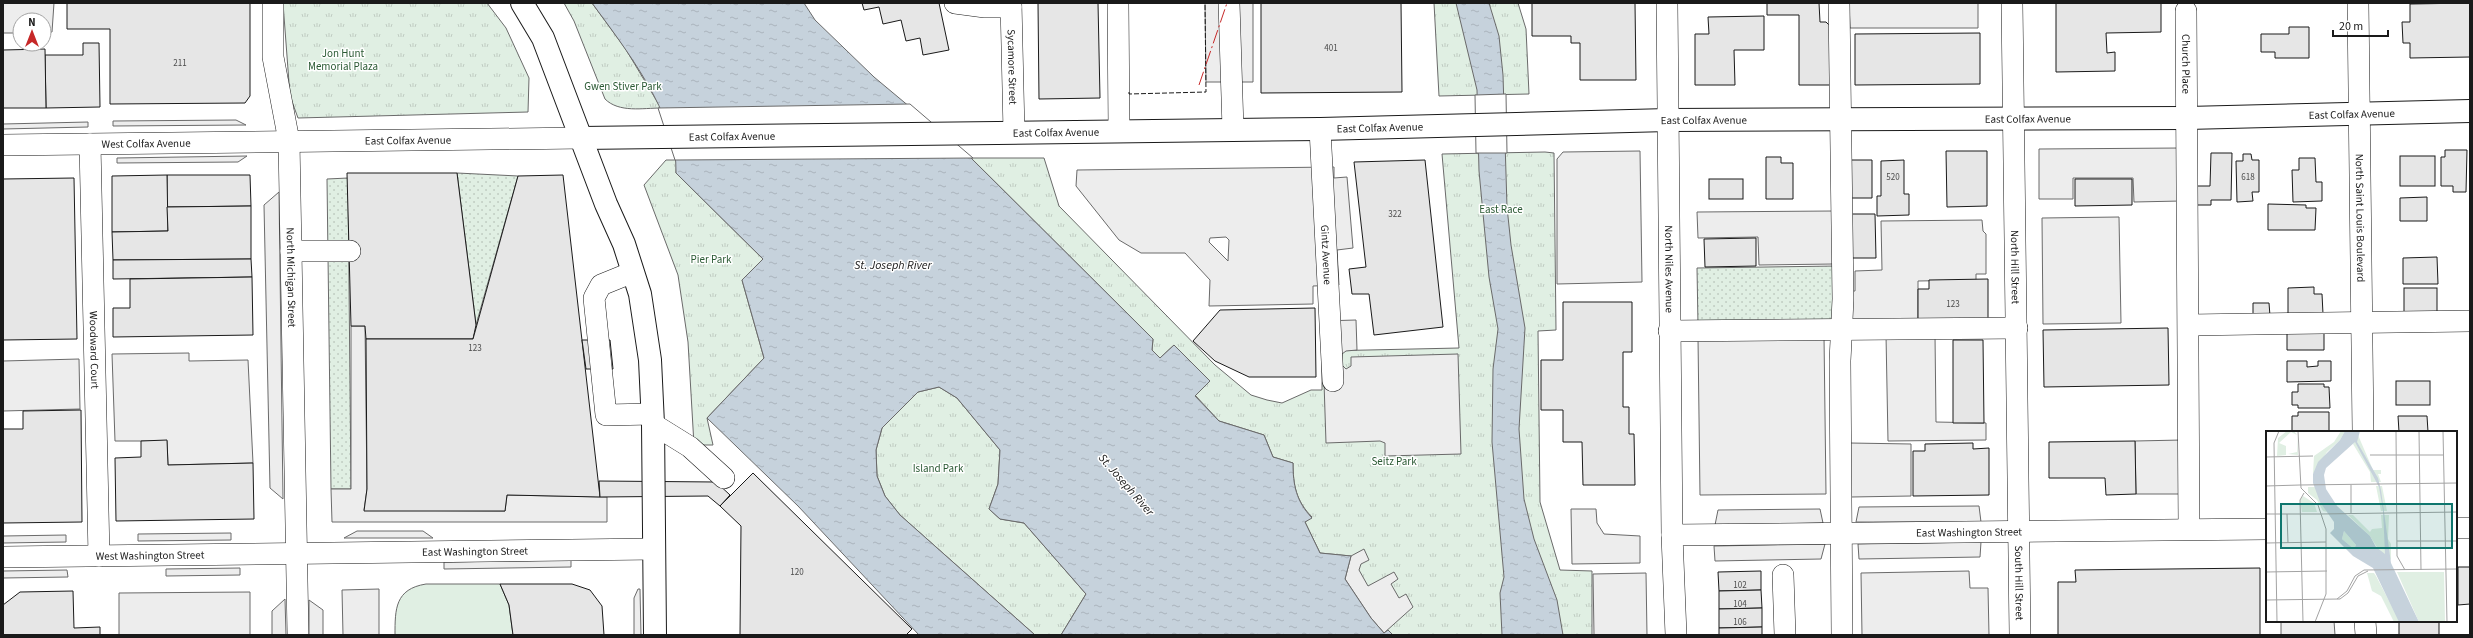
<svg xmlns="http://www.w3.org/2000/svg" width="2473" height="638" viewBox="0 0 2473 638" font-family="'Source Sans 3',sans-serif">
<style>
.grass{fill:url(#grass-dots);stroke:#6a6a6a}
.park{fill:url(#park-tufts);stroke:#6a6a6a}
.pitch{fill:#e0efe3;stroke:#6a6a6a}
.parking{fill:#ededed;stroke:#6a6a6a;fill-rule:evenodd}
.water{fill:url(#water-ripples);stroke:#6a6a6a}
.pier{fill:#fff;stroke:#6a6a6a}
.building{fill:#e6e6e6;stroke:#1a1a1a}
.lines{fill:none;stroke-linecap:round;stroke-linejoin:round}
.minor-casing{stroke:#1a1a1a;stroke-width:22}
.major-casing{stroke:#1a1a1a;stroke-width:24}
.minor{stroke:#fff;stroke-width:21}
.major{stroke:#fff;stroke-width:22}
.fence{stroke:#1a1a1a;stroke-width:1;stroke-dasharray:5 2;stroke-linecap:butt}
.power{stroke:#c62828;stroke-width:1;stroke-dasharray:14 3 2 3;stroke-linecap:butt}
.labels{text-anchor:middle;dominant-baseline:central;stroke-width:3;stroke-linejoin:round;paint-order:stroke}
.number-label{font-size:9px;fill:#4d4d4d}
.park-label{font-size:11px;fill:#2b5a34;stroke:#fff}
.street-label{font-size:11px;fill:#1a1a1a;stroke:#fff}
.water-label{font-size:12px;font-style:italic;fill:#1a1a1a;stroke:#fff}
.inset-road{fill:none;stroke:#a3a3a3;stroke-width:1}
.view{fill:#0f766e;fill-opacity:0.15;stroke:#0f766e;stroke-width:2}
.inset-edge{fill:none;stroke:#1a1a1a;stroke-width:2}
</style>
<defs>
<pattern id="grass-dots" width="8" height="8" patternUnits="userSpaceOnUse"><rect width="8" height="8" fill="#e0efe3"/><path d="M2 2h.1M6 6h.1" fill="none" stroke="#c0ccc2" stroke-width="1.8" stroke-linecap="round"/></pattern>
<pattern id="park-tufts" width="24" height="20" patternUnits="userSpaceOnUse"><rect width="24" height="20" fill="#e0efe3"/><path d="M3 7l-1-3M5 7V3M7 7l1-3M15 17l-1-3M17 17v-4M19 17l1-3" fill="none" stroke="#c0ccc2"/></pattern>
<pattern id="water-ripples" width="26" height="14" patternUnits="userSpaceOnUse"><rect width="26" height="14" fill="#c6d2dc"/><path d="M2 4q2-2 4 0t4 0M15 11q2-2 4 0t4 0" fill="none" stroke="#aab4bc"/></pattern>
</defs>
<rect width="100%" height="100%" fill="#fff"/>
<g class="grass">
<polygon points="457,173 518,176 476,325"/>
<polygon points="348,178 351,489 331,489 327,179"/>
<polygon points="1836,266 1837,323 1698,325 1697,268"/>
</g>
<g class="park">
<polygon points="283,3 487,3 506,28 529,78 528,112 298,118 290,96"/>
<path d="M564 3H592L625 48 661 108C643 108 619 113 605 99L574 21Z"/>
<polygon points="1434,3 1518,3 1526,29 1529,94 1439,96"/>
<path d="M1545 152 1554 153 1556 330 1538 331 1540 502 1560 570 1592 571V635H1393L1388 630 1384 633 1345 578 1351 556 1320 553 1305 522 1312 517C1296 501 1293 485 1293 463L1273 457 1264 435 1219 421 1195 395 1210 381 1174 345 1160 358 1152 350 1153 339 971 158H1044L1059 206 1215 365 1251 395 1267 400 1282 403 1311 390H1322V351L1459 348 1442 154Z"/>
<polygon points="666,160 677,160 676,173 763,259 742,280 764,358 707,418 713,445 694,445 688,342 678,275 644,185"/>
<polygon points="939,387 957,398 1000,450 998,484 989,509 1000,519 1024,523 1086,594 1061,635 1035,635 900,515 885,496 877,476 876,450 882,428 918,392"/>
</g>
<path class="pitch" d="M426 584H500L509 605 513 635H395C395 609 395 589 426 584Z"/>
<g class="parking">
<polygon points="3,3 54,3 52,32 44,32 44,20 20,20 20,33 3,33"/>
<polygon points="1205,3 1253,3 1253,82 1206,82"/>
<polygon points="1849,3 1978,3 1978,28 1850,28"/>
<polygon points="236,120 246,125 113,126 113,121"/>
<polygon points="88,122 88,127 3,129 3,124"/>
<polygon points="2180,148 2181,201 2134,202 2133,178 2073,178 2073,199 2039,199 2039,149"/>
<polygon points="1640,151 1642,282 1557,284 1557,159 1563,152"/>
<polygon points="247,156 238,162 117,163 117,158"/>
<path d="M1334 167V178L1347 177 1353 248 1337 250 1339 285 1313 286V304L1209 306 1210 280 1185 253H1141L1119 240 1076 186 1077 170ZM1226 237 1229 240 1228 261 1209 242 1210 238Z"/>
<polygon points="279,192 283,499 270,488 264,205"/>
<polygon points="1833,211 1834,264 1759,265 1758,237 1698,238 1697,212"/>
<polygon points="2119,217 2121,323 2043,324 2042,218"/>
<polygon points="1982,220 1983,231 1986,234 1986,274 1976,274 1976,280 1918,281 1918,322 1847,322 1847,291 1855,291 1855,271 1882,270 1881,221"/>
<polygon points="1356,320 1357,350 1346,351 1342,354 1342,365 1346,369 1351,366 1351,357 1458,354 1461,454 1385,456 1385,443 1380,441 1326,443 1322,321"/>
<polygon points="351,326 365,326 367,489 364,510 505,511 507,495 607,497 607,522 332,522 331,489 351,489"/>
<polygon points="1886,335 1935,335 1936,422 1986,423 1986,440 1888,441"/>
<polygon points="1824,336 1826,494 1700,495 1698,338"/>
<polygon points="189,353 189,361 248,360 253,463 168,465 167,441 115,441 112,354"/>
<polygon points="79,359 80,409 3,411 3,361"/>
<polygon points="2182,440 2183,494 2136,494 2135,441"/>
<polygon points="1850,443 1911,444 1911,496 1851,497"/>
<polygon points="1979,506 1981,522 1856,522 1859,507"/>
<polygon points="1571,509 1596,509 1597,523 1604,534 1640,536 1640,563 1572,564"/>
<polygon points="1820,509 1823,523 1715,525 1718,510"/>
<polygon points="357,531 423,531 433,538 344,538"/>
<polygon points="231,533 231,540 138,541 138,534"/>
<polygon points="66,535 66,542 3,543 3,536"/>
<polygon points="1981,542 1980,557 1859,559 1858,544"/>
<polygon points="1825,544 1821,559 1715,561 1714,546"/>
<polygon points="1364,549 1369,560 1361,564 1359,570 1368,586 1394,572 1398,579 1391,584 1399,598 1406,594 1413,607 1384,633 1371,618 1345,579 1351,556"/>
<polygon points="571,560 571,567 444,569 444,562"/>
<polygon points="240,568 240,575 166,576 166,569"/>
<polygon points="67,570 68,577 3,578 3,571"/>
<polygon points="1969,571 1970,588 1988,588 1989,635 1862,635 1861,573"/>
<polygon points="1646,573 1647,635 1594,635 1593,574"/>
<polygon points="379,589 379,635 343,635 342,590"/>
<polygon points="638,589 640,589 641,635 634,635 634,598"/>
<polygon points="250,592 250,635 119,635 119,593"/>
<polygon points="285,599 286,635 272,635 272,611"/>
<polygon points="309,600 323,610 323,635 309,635"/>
<polygon points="2281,621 2334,621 2335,635 2281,635"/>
</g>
<g class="water">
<path d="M592 3H804L815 20 874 77 971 158 1153 339 1152 350 1160 358 1174 345 1210 381 1195 396 1219 421 1264 435 1273 457 1293 463C1293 485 1296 501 1312 518L1305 522 1320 553 1351 556 1345 579 1371 618 1384 633 1388 630 1393 635H1061L1086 594 1024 523 1000 519 989 509 998 484 1000 450 957 398 939 387 918 392 882 428 876 450 877 476 885 496 900 515 1035 635H919L798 506 707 418 764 358 742 280 763 259 676 173C678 115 624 47 592 3Z"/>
<polygon points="1456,3 1489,3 1499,36 1503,75 1507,207 1511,245 1525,328 1519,429 1524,499 1534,539 1557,600 1563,635 1502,635 1500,593 1504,577 1492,442 1493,369 1498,329 1489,277 1479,171 1477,90"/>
</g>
<g class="pier">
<polygon points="1506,94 1507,153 1476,153 1475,95"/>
<polygon points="910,104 973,158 675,160 658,108"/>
</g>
<g class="building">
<polygon points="67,3 250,3 250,96 245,103 110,104 110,29 67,29"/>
<polygon points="862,3 939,3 949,50 923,55 920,38 906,41 901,20 883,24 879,7 864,10"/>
<polygon points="1038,3 1098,3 1100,98 1039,99"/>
<polygon points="1261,3 1401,3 1402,92 1261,93"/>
<polygon points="1532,3 1635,3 1636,80 1580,80 1580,43 1571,43 1571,36 1532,36"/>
<polygon points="1767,3 1819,3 1820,22 1826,22 1834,30 1834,85 1799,85 1799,15 1767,15"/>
<polygon points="2056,3 2161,3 2161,32 2106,33 2107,53 2115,52 2115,71 2056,72"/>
<polygon points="2410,4 2470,3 2470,57 2410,58 2410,43 2403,43 2402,22 2410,22"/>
<polygon points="1764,16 1764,50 1734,50 1735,85 1695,85 1695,34 1709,34 1708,17"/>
<polygon points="2289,27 2309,27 2309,58 2275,58 2275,52 2261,52 2261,34 2289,34"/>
<polygon points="1980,33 1980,84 1855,85 1855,34"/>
<polygon points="83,43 99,43 100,107 46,108 45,55 83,55"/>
<polygon points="45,49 46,108 3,108 3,50"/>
<polygon points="2445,150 2467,150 2466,192 2453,192 2453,186 2441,186 2441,157 2445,157"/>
<polygon points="1946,151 1987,151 1987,206 1947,207"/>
<polygon points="2211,153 2232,153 2231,200 2211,200 2211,205 2197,205 2197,186 2210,186"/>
<polygon points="2243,154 2251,154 2252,160 2259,160 2259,192 2252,192 2253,201 2237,202 2236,161 2243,161"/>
<rect x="2400" y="156" width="35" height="30"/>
<polygon points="1766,157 1781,157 1781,163 1793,163 1793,199 1766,199"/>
<polygon points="2299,158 2315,158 2316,182 2322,182 2322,201 2293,202 2292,170 2299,170"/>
<polygon points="1425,160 1443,327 1374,335 1369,294 1352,294 1349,269 1366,267 1354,162"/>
<polygon points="1850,160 1872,160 1872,198 1851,198"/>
<polygon points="1904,160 1904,194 1909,194 1909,215 1877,216 1877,196 1881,196 1881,161"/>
<polygon points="347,173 457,173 476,325 473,339 366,339 365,326 351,326"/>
<polygon points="167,175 250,175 251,206 167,207"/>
<polygon points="167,175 168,231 112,232 112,176"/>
<polygon points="563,175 600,497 507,495 505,511 364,511 367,489 366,339 473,339 518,176"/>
<polygon points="74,178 77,339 3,340 3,179"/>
<rect x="1709" y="179" width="34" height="20"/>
<polygon points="2075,179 2132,179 2132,205 2075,206"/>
<polygon points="2427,197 2427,221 2400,221 2400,198"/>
<polygon points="2268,204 2306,205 2306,208 2316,208 2315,230 2268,230"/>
<polygon points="251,206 251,259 113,260 112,232 168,231 167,207"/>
<polygon points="1850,214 1875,214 1876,258 1851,258"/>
<polygon points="1756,238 1756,266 1705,267 1704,239"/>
<polygon points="2437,257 2438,284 2403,284 2403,258"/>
<polygon points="251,259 252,277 113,279 113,260"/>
<polygon points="252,277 253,335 113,337 113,308 130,308 130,279"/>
<polygon points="1988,279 1988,319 1918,319 1918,289 1929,289 1929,280"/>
<polygon points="2314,287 2314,294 2322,294 2323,314 2288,314 2288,288"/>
<rect x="2404" y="288" width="33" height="27"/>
<polygon points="1563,302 1632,302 1632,352 1623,352 1623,407 1629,407 1629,434 1634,434 1635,485 1583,485 1582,442 1563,442 1563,410 1541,410 1541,360 1563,360"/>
<polygon points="2253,303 2269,303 2270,316 2253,317"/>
<polygon points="1315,308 1316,377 1249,377 1215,361 1193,341 1220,310"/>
<polygon points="2287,327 2324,330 2324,350 2287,350"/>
<polygon points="2168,328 2169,385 2044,387 2043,330"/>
<polygon points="582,340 610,340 613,369 586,369"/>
<polygon points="1953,340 1983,340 1984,423 1953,423"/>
<polygon points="2287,361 2307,361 2307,367 2318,366 2318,361 2331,361 2331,381 2287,382"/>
<rect x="2396" y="381" width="34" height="24"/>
<polygon points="2298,384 2324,384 2324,387 2329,387 2330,408 2298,408 2298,405 2292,405 2292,392 2298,392"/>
<polygon points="81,410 82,522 3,523 3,429 23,429 23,411"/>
<polygon points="2298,412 2329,412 2329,432 2292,431 2292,416 2298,416"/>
<polygon points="2398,416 2427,416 2428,432 2399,432"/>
<polygon points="167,440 168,465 253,463 254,519 116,521 115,458 141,457 141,441"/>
<polygon points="2135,441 2136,494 2106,495 2105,478 2049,478 2049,442"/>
<polygon points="1973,443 1973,449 1989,448 1989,495 1913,496 1913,451 1925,451 1925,444"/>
<polygon points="753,473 912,629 906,635 740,635 741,526 720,506"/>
<polygon points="599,481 716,482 730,495 720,506 708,496 600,497"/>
<polygon points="2458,567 2470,567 2470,604 2458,605"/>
<polygon points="2260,568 2260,635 2058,635 2058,582 2076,582 2075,570"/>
<polygon points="1761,571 1761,590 1719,591 1718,572"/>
<polygon points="500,584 572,584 590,590 602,606 604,635 513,635 509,605"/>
<polygon points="1761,590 1762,608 1719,609 1719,591"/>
<polygon points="73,591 74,628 100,627 100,635 3,635 3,605 20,592"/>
<polygon points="1762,608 1762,627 1719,628 1719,609"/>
<rect x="2399" y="621" width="40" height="14"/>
<polygon points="1762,627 1762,635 1719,635 1719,628"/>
</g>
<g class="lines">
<defs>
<g id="minor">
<path id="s1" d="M273 3V57L289 141 298 635"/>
<polyline points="955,3 985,7 1011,7"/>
<path id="s2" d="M1011 3 1014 132"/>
<polyline points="1118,3 1119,131"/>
<polyline points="1229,3 1233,129"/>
<path id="s3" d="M1667 3 1672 535 1676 635"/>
<polyline points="1839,3 1843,299 1840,361 1842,635"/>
<path id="s4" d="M2012 3 2020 635"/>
<path id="s5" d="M2358 3 2363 432"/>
<path id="s6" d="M2186 11 2189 529"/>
<path id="s7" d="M1320 129 1333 381"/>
<path id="s8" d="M90 144 99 556"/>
<path id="s9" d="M3 145 581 138"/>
<polyline points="291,251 350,251"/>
<polyline points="633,272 601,285 594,298 606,415 652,414"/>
<polyline points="2189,325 2470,321"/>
<polyline points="1669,331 2017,328"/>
<polyline points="653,424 690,447 724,478"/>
<polyline points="2456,528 2470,528"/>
<path id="s10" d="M1672 535 2267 529"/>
<path id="s11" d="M3 557 654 549"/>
<polyline points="1783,575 1785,635"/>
<polyline points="2365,621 2366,635"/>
</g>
<g id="major">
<polyline points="522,3 543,38 606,204 624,244 640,294 650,360 653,424 655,635"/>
<path id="s12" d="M581 138 1320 129 1668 120 2187 118 2470 111"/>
</g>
</defs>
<use href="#minor" class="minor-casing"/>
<use href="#major" class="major-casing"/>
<use href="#minor" class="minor"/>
<use href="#major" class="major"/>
<polyline class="fence" points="1129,92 1129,94 1206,92 1205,3"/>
<polyline class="power" points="1199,85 1227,3"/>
</g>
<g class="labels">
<g class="number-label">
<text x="1331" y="48">401</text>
<text x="180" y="63">211</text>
<text x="1893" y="177">520</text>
<text x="2248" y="177">618</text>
<text x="1395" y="214">322</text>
<text x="1953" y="304">123</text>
<text x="475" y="348">123</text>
<text x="797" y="572">120</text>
<text x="1740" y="585">102</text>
<text x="1740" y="604">104</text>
<text x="1740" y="622">106</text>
</g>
<g class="park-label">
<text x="343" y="53">Jon Hunt<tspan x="343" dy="13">Memorial Plaza</tspan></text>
<text x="623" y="86">Gwen Stiver Park</text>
<text x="1501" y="209">East Race</text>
<text x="711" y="259">Pier Park</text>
<text x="1394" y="461">Seitz Park</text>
<text x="938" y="468">Island Park</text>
</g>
<g class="street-label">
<text stroke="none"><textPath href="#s6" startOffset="53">Church Place</textPath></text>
<text stroke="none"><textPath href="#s2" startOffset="64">Sycamore Street</textPath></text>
<text stroke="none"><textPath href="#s12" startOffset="1771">East Colfax Avenue</textPath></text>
<text stroke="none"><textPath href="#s12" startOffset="1447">East Colfax Avenue</textPath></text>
<text stroke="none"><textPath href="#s12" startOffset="1123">East Colfax Avenue</textPath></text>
<text stroke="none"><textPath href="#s12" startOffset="799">East Colfax Avenue</textPath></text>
<text stroke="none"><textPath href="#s12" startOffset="475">East Colfax Avenue</textPath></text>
<text stroke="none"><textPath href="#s12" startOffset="151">East Colfax Avenue</textPath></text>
<text stroke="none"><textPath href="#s9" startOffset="405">East Colfax Avenue</textPath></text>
<text stroke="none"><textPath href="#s9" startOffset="143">West Colfax Avenue</textPath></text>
<text stroke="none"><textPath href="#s5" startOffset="215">North Saint Louis Boulevard</textPath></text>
<text stroke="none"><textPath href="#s7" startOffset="126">Gintz Avenue</textPath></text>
<text stroke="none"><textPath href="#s4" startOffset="264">North Hill Street</textPath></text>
<text stroke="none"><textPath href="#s3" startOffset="266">North Niles Avenue</textPath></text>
<text stroke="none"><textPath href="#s1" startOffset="276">North Michigan Street</textPath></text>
<text stroke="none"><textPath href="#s8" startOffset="206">Woodward Court</textPath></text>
<text stroke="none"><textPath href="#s10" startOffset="297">East Washington Street</textPath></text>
<text stroke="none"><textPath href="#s11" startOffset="472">East Washington Street</textPath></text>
<text stroke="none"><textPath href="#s11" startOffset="147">West Washington Street</textPath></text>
<text stroke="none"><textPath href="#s4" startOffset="580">South Hill Street</textPath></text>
</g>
<g class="water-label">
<text x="893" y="265">St. Joseph River</text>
<text transform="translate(1126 485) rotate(49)">St. Joseph River</text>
</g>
</g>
<g transform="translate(2266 431)">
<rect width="191" height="191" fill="#fff"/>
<path d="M21 0H28L31 4 32 24 22 23 31 21V4L25 1 13 12 20 15V24L11 25 12 7Z" fill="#e0efe3"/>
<path d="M75 0H79L74 9 61 21 47 43 48 25 68 11Z" fill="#e0efe3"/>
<path d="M92 4 107 39H115V43H112L115 51H105L104 41 87 13ZM110 55H116L121 80H115ZM42 56H49L61 81 57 80 51 69 42 62ZM37 65 48 72 51 81H36L34 69ZM82 84H87L104 101 106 98 116 97 115 84H123L122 108 125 113V129L112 118 104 105ZM78 100 90 114 88 118 76 108ZM131 141H178L179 191H153ZM101 142H108L110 145 134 191H128L115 165 106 160Z" fill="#e0efe3"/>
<path d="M79 0H94L91 11 112 47 115 59 125 132 153 191H133L107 137 87 125 64 102 68 98V91L54 71 47 52V43L52 31 74 9ZM89 11 113 56 117 79 119 123 110 116 104 105 71 75 60 58 58 44 60 37ZM78 100 90 114 88 118 76 108Z" fill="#c6d2dc" fill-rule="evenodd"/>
<path class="inset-road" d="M32 0 35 57 52 74 60 98V163L49 191M130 0 131 125 139 139M153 0 155 139M177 0 181 191M104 24H177M0 26 47 25M34 54 191 52M85 54V82M0 55 34 54M0 83H55M21 83 22 112M55 83 191 81M131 110H191M0 112 60 111M0 141 61 140M71 168 81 160 89 145 98 139 191 138M0 169 74 168 82 162 92 145 102 140M11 191 8 12 13 0M37 191 34 69 38 62"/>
<path class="view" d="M15 73H186V117H15Z"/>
<rect width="191" height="191" class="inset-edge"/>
</g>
<rect width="2473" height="638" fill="none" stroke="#1a1a1a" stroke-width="8"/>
<g transform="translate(32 32)"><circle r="19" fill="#ffffff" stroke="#a3a3a3"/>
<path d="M0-3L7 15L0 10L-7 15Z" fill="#c62828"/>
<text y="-6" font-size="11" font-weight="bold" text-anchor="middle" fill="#1a1a1a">N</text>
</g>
<path d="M2333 30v6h55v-6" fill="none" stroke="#1a1a1a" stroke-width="2"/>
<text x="2339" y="30" font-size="12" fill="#1a1a1a" stroke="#ffffff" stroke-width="3" paint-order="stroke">20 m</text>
</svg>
